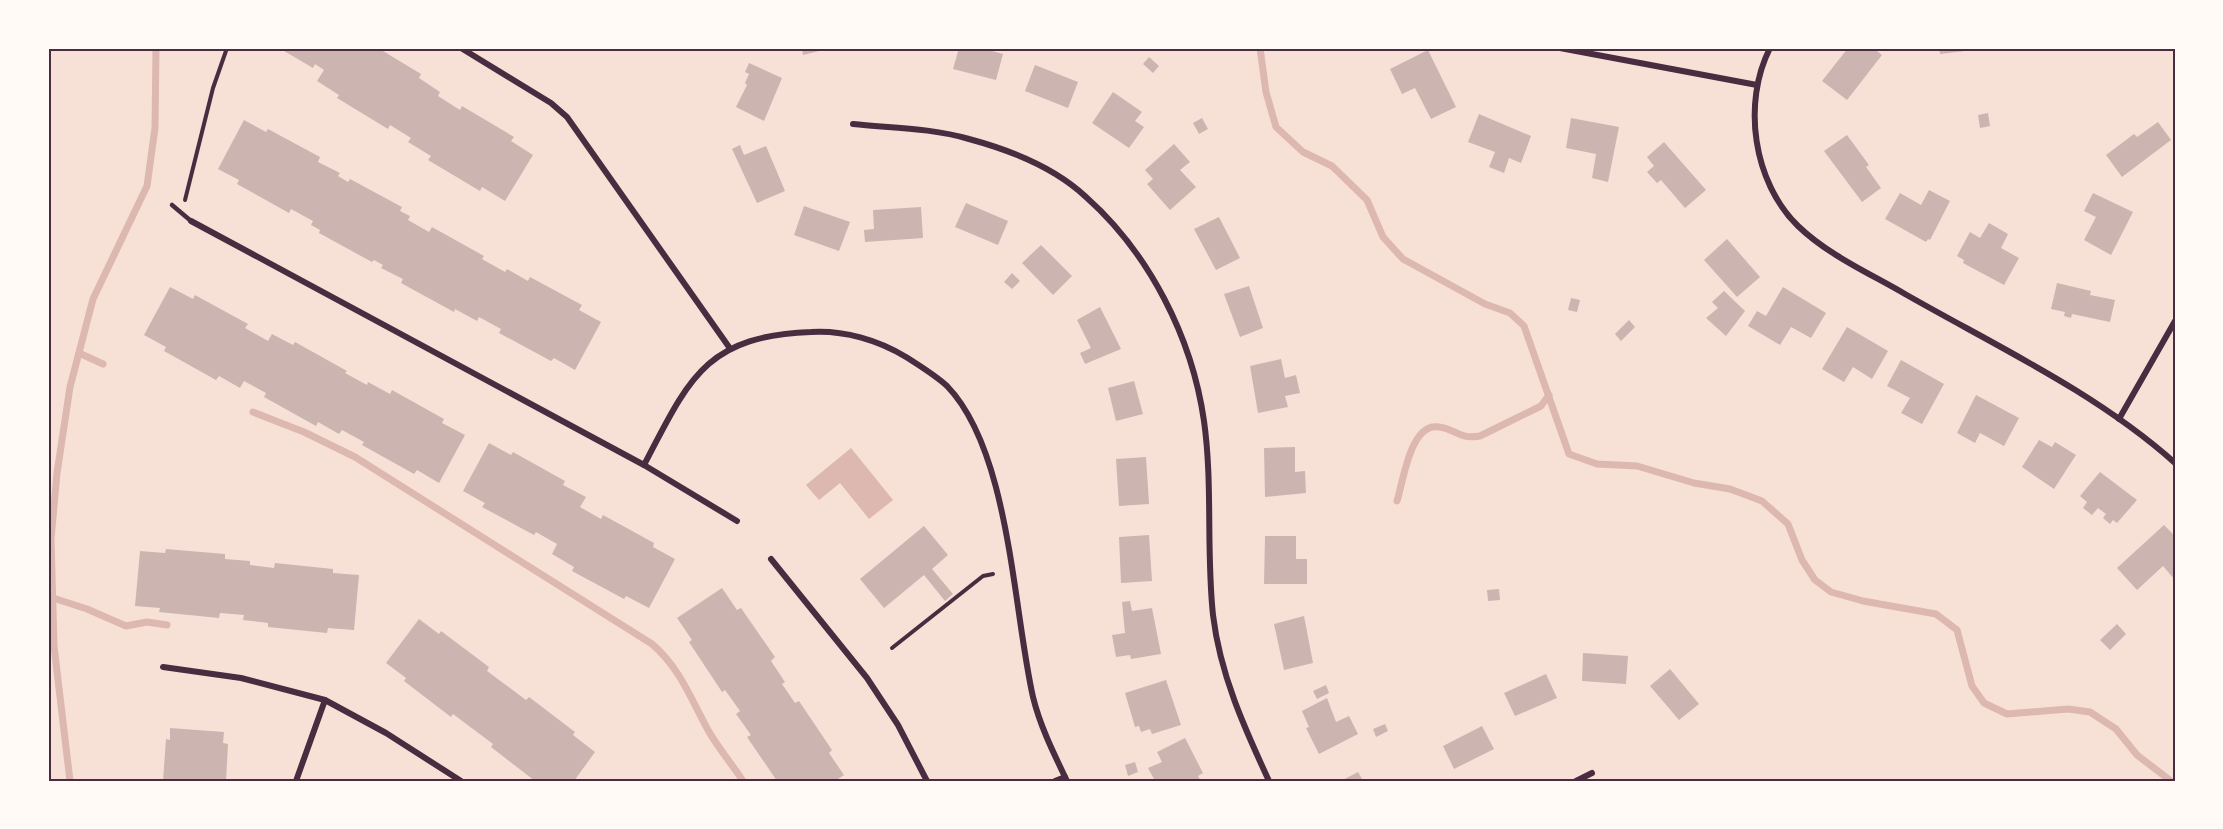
<svg xmlns="http://www.w3.org/2000/svg" width="2223" height="829" viewBox="0 0 2223 829" font-family="'Fira Sans Condensed',sans-serif">
<style>
.water{fill:#dcb8b0}
.lines{fill:none;stroke-linecap:round;stroke-linejoin:round}
.stream{stroke:#dcb8b0;stroke-width:7}
.building{fill:#ccb4b1}
.path{stroke:#4a2c40;stroke-width:4}
.service{stroke:#4a2c40;stroke-width:4.5}
.minor{stroke:#4a2c40;stroke-width:6}
.neatline{fill:none;stroke:#4a2c40;stroke-width:2}
</style>
<rect width="100%" height="100%" fill="#f7e1d7"/>
<polygon class="water" points="851,448 893,500 869,519 840,483 819,500 806,485"/>
<g class="lines">
<g class="stream">
<polyline points="1260,48 1266,92 1276,127 1303,152 1332,166 1367,200 1383,237 1403,259 1485,304 1510,313 1524,326 1569,454 1597,464 1637,466 1694,483 1730,489 1762,501 1788,524 1802,560 1815,580 1831,592 1863,601 1936,614 1957,630 1972,686 1984,703 2007,714 2068,709 2090,712 2116,729 2137,755 2171,781"/>
<polyline points="79,353 103,364"/>
<path d="M253 412 304 432 355 457 652 644C680 668 691 699 708 730 718 748 732 764 743 781"/>
<path d="M1397 501C1403 483 1410 422 1439 427 1456 429 1459 440 1480 436L1541 406 1549 395"/>
<polyline points="53,598 87,609 126,626 147,622 167,625"/>
<polyline points="70,781 54,646 51,539 57,473 70,387 93,299 147,186 155,128 156,48"/>
</g>
</g>
<g class="building">
<polygon points="279,48 378,48 421,74 419,78 440,92 438,96 460,110 462,106 514,137 511,141 533,155 505,201 482,187 480,191 428,160 431,156 408,142 411,138 390,125 388,129 337,98 339,95 317,81 324,70 315,64 313,68"/>
<polygon points="802,48 827,48 827,49 803,55"/>
<polygon points="959,48 981,48 1003,54 996,80 953,69"/>
<polygon points="1848,48 1873,48 1882,55 1847,100 1822,81"/>
<polygon points="1939,48 1965,48 1965,51 1940,54"/>
<polygon points="1428,50 1456,107 1431,119 1415,88 1402,94 1390,69"/>
<polygon points="1149,57 1159,66 1153,73 1143,64"/>
<polygon points="749,63 782,78 764,121 736,107 747,85 745,83 749,74 745,72"/>
<polygon points="1035,65 1078,82 1068,108 1025,91"/>
<polygon points="1113,92 1142,112 1135,121 1144,127 1129,148 1092,123"/>
<polygon points="1988,113 1990,126 1980,128 1978,115"/>
<polygon points="1479,114 1531,136 1521,163 1509,158 1504,173 1489,167 1495,152 1468,142"/>
<polygon points="1202,118 1208,129 1199,134 1193,123"/>
<polygon points="1571,118 1619,127 1608,182 1592,178 1596,154 1566,148"/>
<polygon points="244,120 266,132 268,129 320,157 318,162 340,173 338,176 348,182 350,179 402,207 400,211 410,216 408,220 429,232 432,227 484,256 482,259 505,272 507,269 528,281 530,277 582,305 579,310 601,322 575,370 554,358 551,361 499,333 501,329 479,317 477,321 455,309 454,312 401,283 403,279 381,268 383,265 374,260 372,262 319,233 320,230 311,225 313,221 291,209 289,213 237,184 239,180 218,169"/>
<polygon points="2158,122 2171,140 2122,177 2106,155 2134,134 2137,137"/>
<polygon points="1847,135 1869,165 1866,167 1881,188 1862,202 1824,151"/>
<polygon points="1664,142 1706,190 1685,208 1661,180 1657,183 1647,172 1654,166 1647,157"/>
<polygon points="1174,144 1190,162 1180,170 1196,187 1170,210 1147,184 1153,179 1145,170"/>
<polygon points="740,145 744,155 766,146 785,191 757,203 732,149"/>
<polygon points="1929,190 1950,201 1930,240 1928,239 1926,242 1885,219 1900,193 1921,205"/>
<polygon points="2093,193 2133,212 2111,255 2084,240 2096,217 2084,211"/>
<polygon points="966,203 1008,221 998,245 955,227"/>
<polygon points="804,206 850,222 839,251 794,235"/>
<polygon points="921,207 923,238 865,242 864,230 874,229 873,210"/>
<polygon points="1219,217 1240,258 1216,270 1194,229"/>
<polygon points="1989,223 2008,234 2001,248 2019,258 2004,285 1963,263 1964,260 1957,256 1970,232 1980,238"/>
<polygon points="1727,239 1760,277 1737,297 1704,260"/>
<polygon points="1041,245 1072,276 1053,295 1022,263"/>
<polygon points="1012,273 1020,281 1012,289 1004,282"/>
<polygon points="2057,283 2091,291 2090,295 2115,300 2110,322 2072,314 2071,318 2064,316 2065,312 2051,309"/>
<polygon points="1249,286 1263,328 1240,337 1224,294"/>
<polygon points="170,287 193,299 195,295 248,324 245,328 268,341 272,334 293,345 295,342 347,371 345,373 367,385 368,382 390,394 392,390 444,419 442,423 465,435 439,483 417,470 414,474 362,445 364,442 342,430 339,434 318,422 316,426 264,397 266,393 244,381 240,388 219,376 216,380 164,351 166,347 144,335"/>
<polygon points="1783,287 1826,313 1811,338 1791,327 1780,345 1748,326 1757,311 1766,316"/>
<polygon points="1724,291 1745,311 1726,336 1706,318 1718,308 1712,302"/>
<polygon points="1571,298 1580,300 1577,312 1568,310"/>
<polygon points="1100,307 1121,349 1085,364 1080,353 1091,348 1077,320"/>
<polygon points="1629,320 1635,327 1621,341 1615,334"/>
<polygon points="1847,327 1888,351 1872,379 1853,367 1844,382 1822,369"/>
<polygon points="1281,359 1285,378 1296,375 1300,393 1285,396 1288,407 1258,413 1250,366"/>
<polygon points="1901,360 1944,384 1922,424 1901,413 1910,398 1887,386"/>
<polygon points="1134,381 1143,414 1116,421 1108,388"/>
<polygon points="1976,395 2019,418 2004,446 1980,433 1975,443 1957,433"/>
<polygon points="2039,440 2052,447 2055,442 2076,455 2054,489 2022,467"/>
<polygon points="489,443 511,455 513,452 565,481 563,485 586,497 580,507 601,519 603,515 654,543 653,547 675,559 649,608 626,596 624,599 572,571 574,567 552,554 557,544 536,532 534,535 482,507 485,503 463,491"/>
<polygon points="1295,447 1295,472 1305,471 1306,493 1265,497 1264,448"/>
<polygon points="1146,457 1149,504 1119,506 1116,459"/>
<polygon points="2100,472 2137,500 2117,523 2113,520 2110,524 2103,518 2106,514 2098,508 2092,515 2083,508 2087,502 2080,496"/>
<polygon points="2164,525 2175,536 2175,580 2163,566 2137,590 2117,568"/>
<polygon points="924,526 948,555 932,569 953,594 945,601 924,575 884,608 860,579"/>
<polygon points="1149,535 1152,581 1121,583 1119,537"/>
<polygon points="1265,536 1296,536 1296,559 1307,559 1307,584 1264,584"/>
<polygon points="166,549 225,554 225,559 250,561 250,565 274,568 275,563 333,569 333,573 359,575 354,630 328,628 327,633 268,627 268,623 243,620 244,615 220,613 219,618 159,612 160,608 135,606 140,551 165,553"/>
<polygon points="722,588 737,610 741,608 775,657 771,661 785,682 782,684 795,703 799,701 832,750 829,753 844,775 835,781 777,781 747,737 751,735 736,714 740,711 725,690 722,692 689,642 692,640 677,618"/>
<polygon points="1499,589 1500,600 1488,601 1487,590"/>
<polygon points="1130,601 1132,611 1152,608 1161,654 1131,659 1130,655 1116,657 1112,635 1125,633 1122,602"/>
<polygon points="1304,616 1313,663 1284,670 1274,624"/>
<polygon points="419,619 439,634 441,631 489,667 487,671 526,700 529,697 575,732 573,735 595,752 574,781 535,781 491,747 493,744 453,714 451,717 404,681 406,678 386,663"/>
<polygon points="2117,624 2126,634 2110,650 2100,640"/>
<polygon points="1583,653 1628,656 1626,684 1582,681"/>
<polygon points="1670,669 1699,704 1679,720 1650,686"/>
<polygon points="1546,674 1557,698 1515,716 1504,693"/>
<polygon points="1166,680 1181,725 1152,734 1150,729 1141,732 1139,726 1135,727 1125,693"/>
<polygon points="1326,685 1329,693 1317,699 1313,691"/>
<polygon points="1327,698 1336,722 1349,716 1358,734 1319,754 1306,728 1309,727 1302,711"/>
<polygon points="1385,724 1388,731 1376,737 1373,729"/>
<polygon points="1482,726 1494,749 1454,769 1443,746"/>
<polygon points="170,728 224,732 223,743 228,744 226,781 163,781 166,739 170,740"/>
<polygon points="1185,738 1203,773 1198,776 1201,781 1155,781 1148,768 1162,762 1157,752"/>
<polygon points="1135,762 1138,772 1128,776 1125,765"/>
<polygon points="1358,772 1363,781 1341,781"/>
</g>
<g class="lines">
<g class="path">
<polyline points="185,200 213,88 227,48"/>
<polyline points="892,648 983,576 993,574"/>
</g>
<polyline class="service" points="172,205 191,221"/>
<g class="minor">
<polyline points="461,48 551,103 567,117 729,347"/>
<polyline points="1560,48 1757,85"/>
<path d="M1770 48C1742 103 1753 182 1798 226 1828 255 1869 273 1905 294 1996 346 2097 393 2175 463"/>
<path d="M853 124C891 128 932 128 969 139 1010 150 1054 167 1086 197 1149 253 1192 337 1204 421 1213 485 1206 550 1213 615 1220 674 1244 727 1269 781"/>
<polyline points="191,221 644,465 737,521"/>
<polyline points="2119,419 2175,321"/>
<path d="M644 465C689 379 705 336 811 332 844 330 878 340 906 357 920 366 935 375 947 386 1010 451 1013 609 1033 697 1040 726 1054 754 1067 781"/>
<polyline points="771,559 867,678 898,725 927,781"/>
<polyline points="163,667 241,678 325,700 386,733 461,781"/>
<polyline points="296,781 325,700"/>
<polyline points="1055,781 1065,777"/>
<polyline points="1576,781 1592,773"/>
</g>
</g>
<rect width="2223" height="829" fill="none" stroke="#fffaf5" stroke-width="99"/>
<rect x="50" y="50" width="2124" height="730" class="neatline"/>
</svg>
